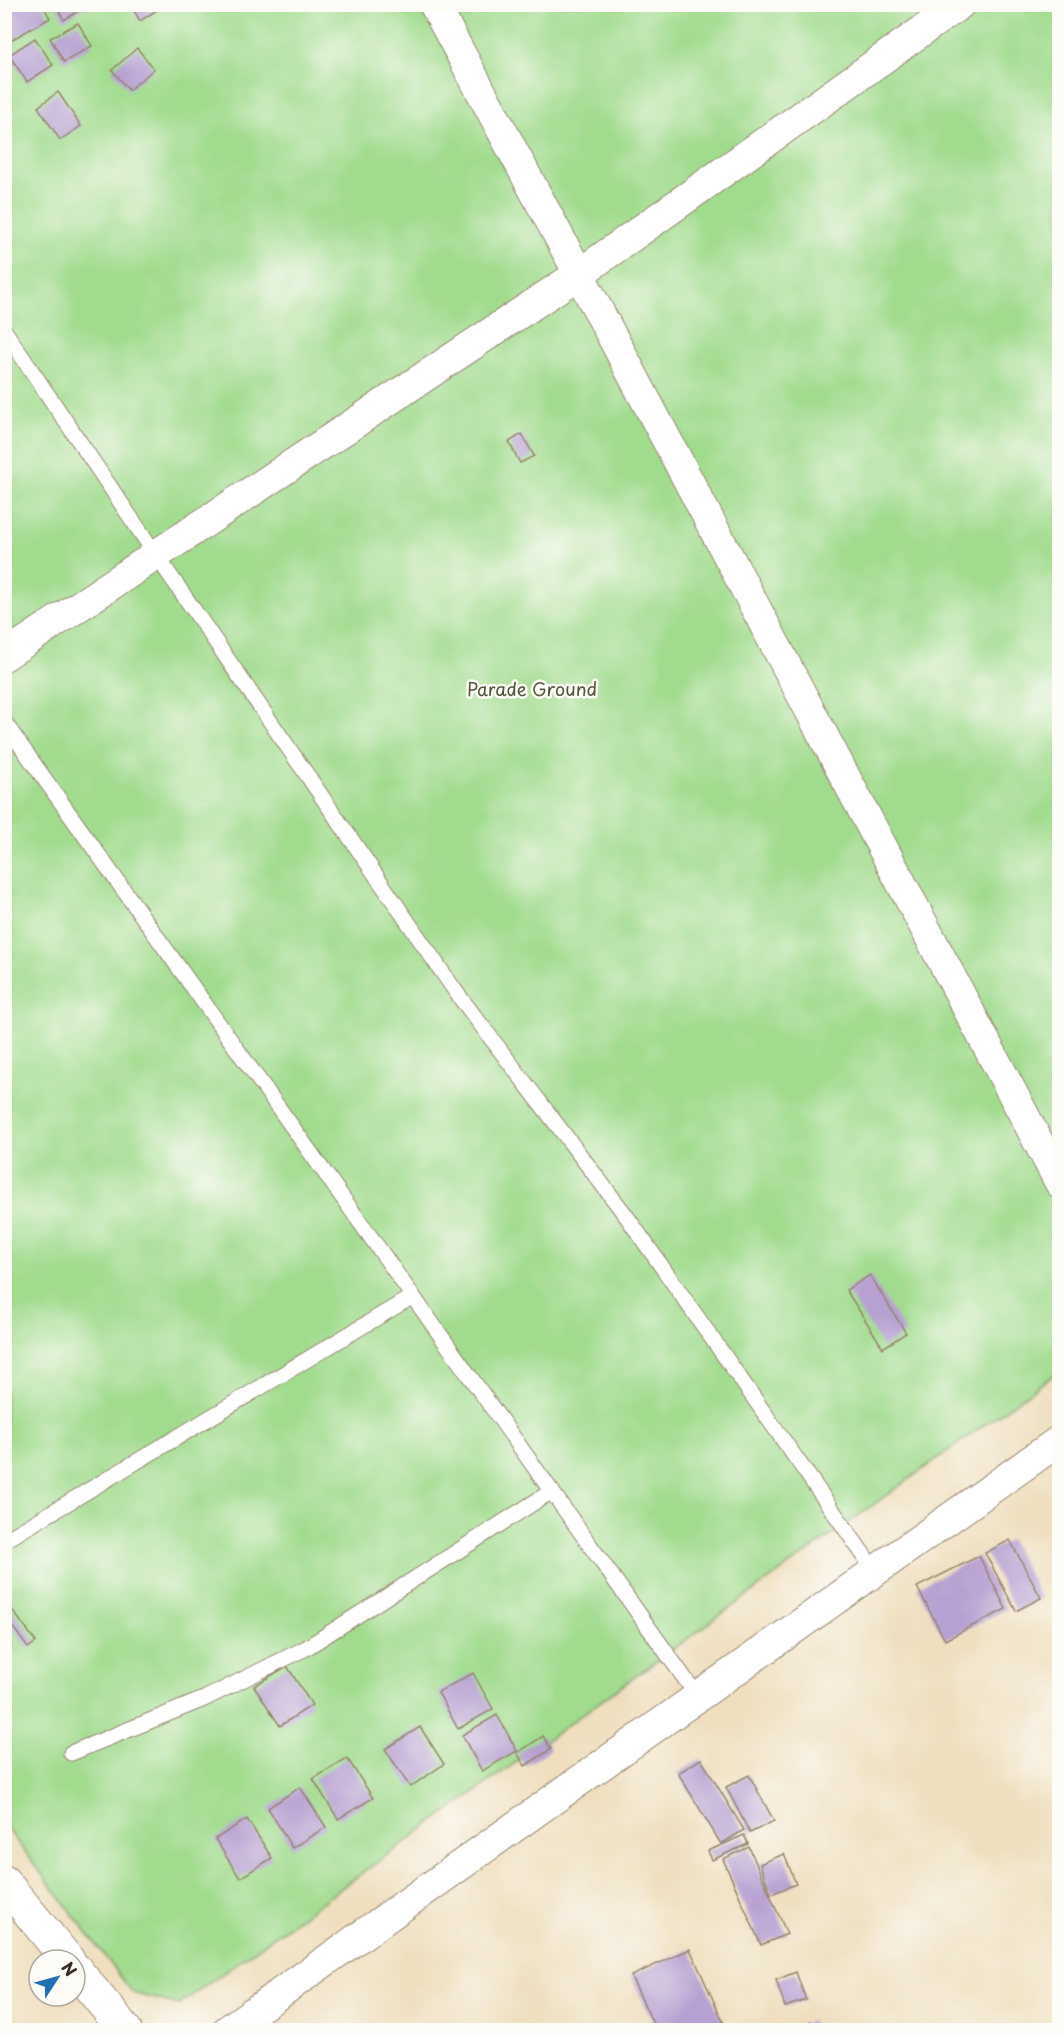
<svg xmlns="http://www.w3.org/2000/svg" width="1064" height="2035" viewBox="0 0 1064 2035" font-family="'Playpen Sans',sans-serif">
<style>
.green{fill:#a1db8e;stroke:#6e8256;stroke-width:1.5}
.building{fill:#b7a1d2}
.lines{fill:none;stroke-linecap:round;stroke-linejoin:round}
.service-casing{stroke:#95846e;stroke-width:17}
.minor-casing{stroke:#95846e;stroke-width:32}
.secondary-casing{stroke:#95846e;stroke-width:35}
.service{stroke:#fff;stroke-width:15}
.minor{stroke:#fff;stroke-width:30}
.secondary{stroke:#fff;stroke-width:33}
.labels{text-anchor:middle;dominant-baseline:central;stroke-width:5;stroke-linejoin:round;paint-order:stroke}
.park-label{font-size:18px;fill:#54563a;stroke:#fdfcf7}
</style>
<rect width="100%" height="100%" fill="#fdfcf7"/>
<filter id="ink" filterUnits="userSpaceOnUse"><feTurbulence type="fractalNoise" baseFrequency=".0167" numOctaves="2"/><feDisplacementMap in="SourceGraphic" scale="12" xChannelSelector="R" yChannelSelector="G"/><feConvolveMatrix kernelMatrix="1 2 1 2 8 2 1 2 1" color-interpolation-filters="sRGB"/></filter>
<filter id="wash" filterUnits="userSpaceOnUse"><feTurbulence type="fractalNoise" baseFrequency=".008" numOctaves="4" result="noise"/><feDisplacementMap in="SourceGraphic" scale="24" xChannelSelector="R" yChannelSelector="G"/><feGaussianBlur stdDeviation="1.35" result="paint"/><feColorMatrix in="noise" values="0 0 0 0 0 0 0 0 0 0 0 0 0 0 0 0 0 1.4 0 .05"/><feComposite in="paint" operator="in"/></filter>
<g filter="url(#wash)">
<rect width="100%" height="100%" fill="#efdfbf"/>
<polygon class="green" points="5,5 1059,5 1059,1371 179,2005 133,1993 5,1826"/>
<g id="blocks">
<g class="building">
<polygon points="4,4 42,4 50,18 4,44"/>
<polygon points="55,4 90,4 64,20"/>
<polygon points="130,4 162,4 163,6 140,21"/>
<polygon points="78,23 92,46 64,62 50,38"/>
<polygon points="35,38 53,65 27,82 9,55"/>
<polygon points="137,48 154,69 129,90 112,70"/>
<polygon points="58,92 81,126 60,140 38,107"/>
<polygon points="522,434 534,456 520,463 509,442"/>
<polygon points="870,1275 906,1333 883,1348 846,1290"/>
<polygon points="1010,1540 1041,1598 1016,1611 985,1553"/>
<polygon points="979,1556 1006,1609 945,1640 917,1587"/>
<polygon points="4,1599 36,1642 28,1648 4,1615"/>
<polygon points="287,1666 312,1705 280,1726 254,1686"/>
<polygon points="473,1673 493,1709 458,1729 438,1692"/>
<polygon points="497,1715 517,1751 482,1771 462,1735"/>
<polygon points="420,1727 444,1764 410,1787 385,1749"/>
<polygon points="543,1736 551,1749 525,1766 517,1753"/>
<polygon points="347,1758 373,1798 338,1819 313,1779"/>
<polygon points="701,1759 744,1830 721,1844 678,1773"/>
<polygon points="749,1775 774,1821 750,1833 726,1787"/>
<polygon points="300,1787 326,1827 292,1848 268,1808"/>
<polygon points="247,1819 272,1858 240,1878 215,1839"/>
<polygon points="744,1835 748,1844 712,1860 708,1851"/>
<polygon points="749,1847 787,1934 761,1945 723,1859"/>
<polygon points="784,1854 796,1884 771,1894 760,1864"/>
<polygon points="690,1949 710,1993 727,2030 656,2030 631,1976"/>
<polygon points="796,1972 806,2000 785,2007 776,1980"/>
<polygon points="811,2021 815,2030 790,2030"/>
</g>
</g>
</g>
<g filter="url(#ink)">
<use href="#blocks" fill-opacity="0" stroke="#95846e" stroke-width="1.5"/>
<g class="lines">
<defs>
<g id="service">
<polyline points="4,330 156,555 456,992 627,1217 875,1571"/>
<polyline points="4,722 698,1697"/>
<polyline points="4,1541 413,1296"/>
<polyline points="71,1753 204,1699 306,1648 552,1491"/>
</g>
<g id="minor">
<polyline points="434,4 579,274 1060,1183"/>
<polyline points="4,656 579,274 960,4"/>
<polyline points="228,2030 1060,1440"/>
</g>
<g id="secondary">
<polyline points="4,1882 68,1960"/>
<polyline points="75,1969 125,2030"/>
</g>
</defs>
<use href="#service" class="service-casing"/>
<use href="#minor" class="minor-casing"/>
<use href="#secondary" class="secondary-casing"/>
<use href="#service" class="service"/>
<use href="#minor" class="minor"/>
<use href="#secondary" class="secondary"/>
</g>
</g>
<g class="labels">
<g class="park-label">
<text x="532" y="688">Parade Ground</text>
</g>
</g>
<rect width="1064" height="2035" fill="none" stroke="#fdfcf7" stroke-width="24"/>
<g transform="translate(57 1978) rotate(54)"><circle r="28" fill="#fdfcf7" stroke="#afa8a0" stroke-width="1.5"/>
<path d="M0-4.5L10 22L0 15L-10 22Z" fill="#1f6fb2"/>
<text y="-9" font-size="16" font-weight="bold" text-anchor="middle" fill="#3b2a1e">N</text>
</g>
</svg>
